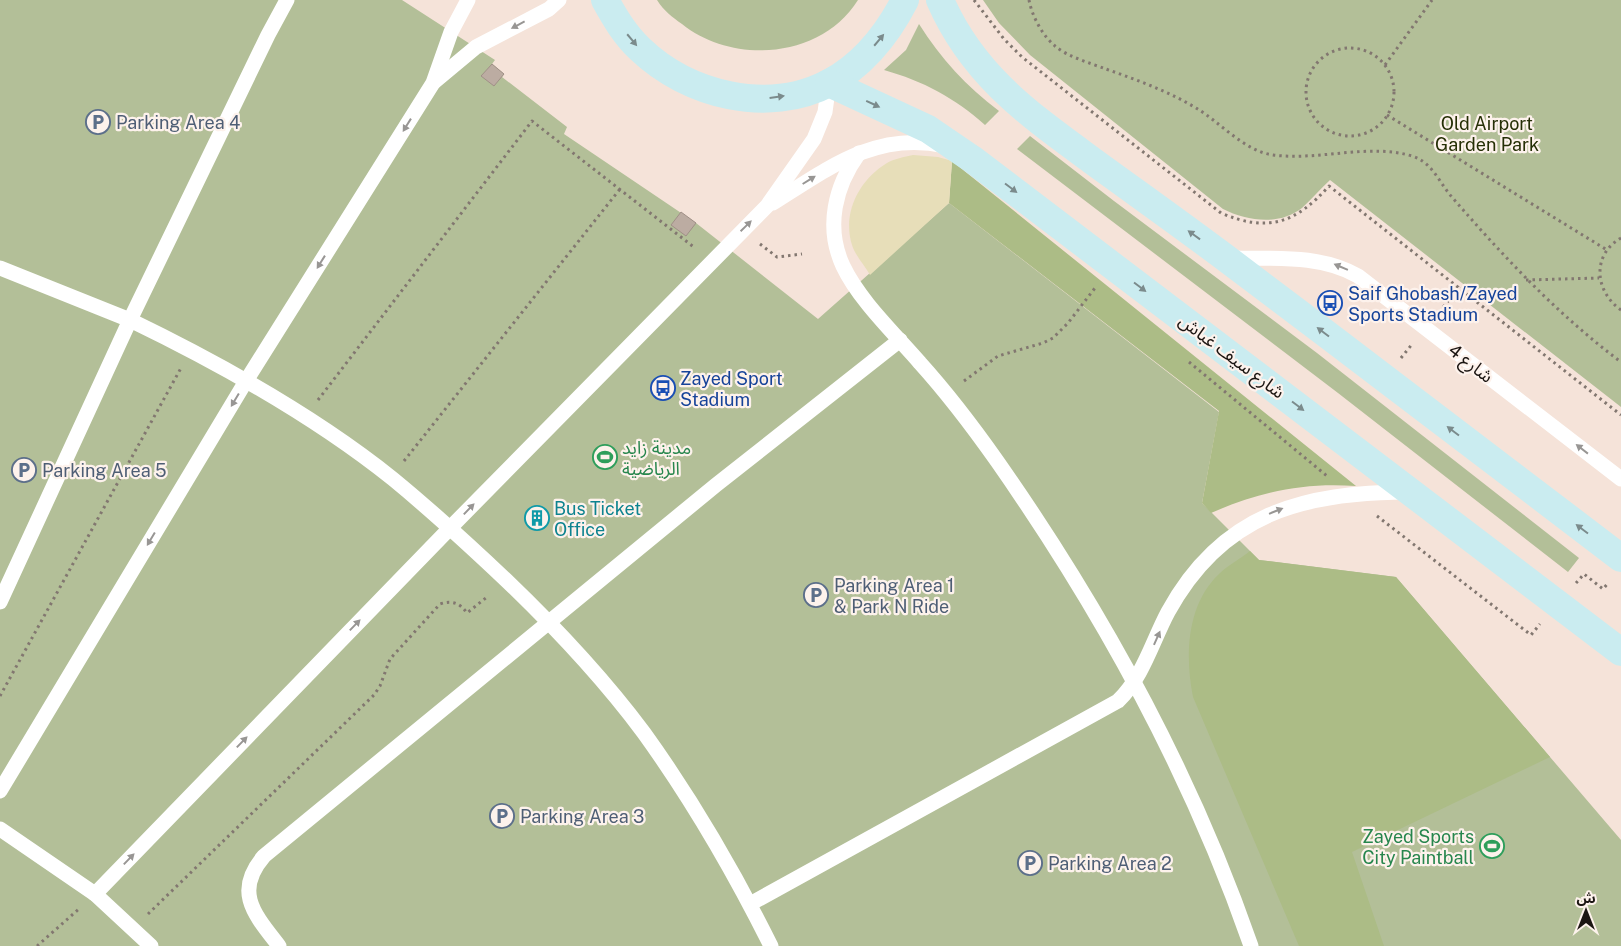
<svg xmlns="http://www.w3.org/2000/svg" width="1621" height="946" viewBox="0 0 1621 946" font-family="'Public Sans','Noto Sans Arabic',sans-serif">
<style>
.green{fill:#b3bf98}
.forest{fill:#acbc86}
.sand{fill:#e7deb9}
.building{fill:#bcaca2;stroke:#a09087}
.lines{fill:none;stroke-linecap:round;stroke-linejoin:round}
.path{stroke:#827770;stroke-width:3;stroke-dasharray:2.5 4;stroke-linecap:butt}
.lane{stroke:#fff;stroke-width:15}
.secondary{stroke:#caecf0;stroke-width:28}
.oneway{fill:#989694}
.oneway2{fill:#7b8b8c}
.labels{text-anchor:middle;dominant-baseline:central;stroke-width:4.5;stroke-linejoin:round;paint-order:stroke}
.service-label{font-size:18px;fill:#4e5e75;stroke:#fdf2ec;text-anchor:start}
.park-label{font-size:18px;fill:#252f05;stroke:#fdf2ec}
.transit-label{font-size:18px;fill:#164399;stroke:#fdf2ec;text-anchor:start}
.street-label{font-size:18px;fill:#1b1512;stroke:#fdf2ec}
.leisure-label{font-size:18px;fill:#27864d;stroke:#fdf2ec;text-anchor:start}
.culture-label{font-size:18px;fill:#0d838f;stroke:#fdf2ec;text-anchor:start}
</style>
<rect width="100%" height="100%" fill="#f5e3d9"/>
<g class="green">
<polygon points="0,0 402,0 495,60 492,64 504,74 502,77 567,127 564,134 696,223 818,319 949,203 1219,412 1202,503 1259,560 1396,577 1621,840 1621,946 0,946"/>
<path d="M657 0H858C821 59 733 65 682 24 672 17 664 11 657 0Z"/>
<path d="M983 0H1621V407L1330 180C1320 189 1312 199 1302 208 1279 226 1247 221 1223 209L1030 55 999 23Z"/>
<path d="M919 24C941 59 966 86 999 111L985 125C955 98 923 81 884 70L906 50Z"/>
<polygon points="1030,136 1114,201 1317,353 1579,558 1568,572 1338,393 1017,149"/>
</g>
<g class="forest">
<path d="M952 161 1356 486C1304 482 1259 492 1211 513L1202 503 1219 411 949 203Z"/>
<path d="M1250 551 1259 560 1396 577 1550 757 1352 852 1384 946H1299L1193 697C1185 657 1186 605 1219 574 1228 565 1240 559 1250 551Z"/>
</g>
<path class="sand" d="M913 155 938 157 952 161 949 203 870 275C865 266 855 255 852 245 842 213 859 180 887 163 894 159 904 157 913 155Z"/>
<g class="building">
<polygon points="492,64 504,74 494,86 481,76"/>
<polygon points="681,212 696,223 686,236 671,225"/>
<polygon points="537,509 547,519 537,528 528,518"/>
</g>
<g class="lines">
<g class="path">
<path d="M974 0 1004 39 1022 57 1221 213C1268 233 1296 223 1329 186L1621 415"/>
<path d="M1029 0C1032 16 1042 35 1055 46 1068 57 1090 63 1106 69 1137 80 1168 91 1196 108 1220 122 1244 151 1273 155 1319 161 1368 143 1412 156 1432 162 1439 182 1451 196 1503 256 1557 314 1621 362"/>
<circle cx="1350" cy="92" r="44"/>
<polyline points="1385,65 1432,0"/>
<polyline points="1387,115 1607,250"/>
<path d="M1621 238C1591 255 1595 292 1621 310"/>
<polyline points="760,244 777,257 802,254"/>
<polyline points="1526,280 1599,278"/>
<polyline points="1439,312 1460,287"/>
<polyline points="1401,358 1413,343"/>
<polyline points="1189,362 1327,476"/>
<polyline points="964,381 998,356 1043,343 1053,338 1068,323 1095,288"/>
<polyline points="318,400 532,121 695,248"/>
<polyline points="404,461 620,189"/>
<polyline points="1377,516 1531,635 1540,624"/>
<polyline points="1576,583 1584,574 1603,589 1609,582"/>
<polyline points="0,696 181,368"/>
<path d="M148 914 374 695 380 686 390 659 440 604C452 600 460 603 467 613L487 597"/>
<polyline points="37,946 80,908"/>
</g>
<g class="lane">
<path d="M287 0 268 35 130 320C221 364 313 415 393 479 432 511 469 545 506 580 556 628 603 678 644 733 693 801 734 872 771 946"/>
<polyline points="434,82 476,47 549,9 559,0"/>
<path d="M859 153C835 186 825 227 843 266 859 300 895 334 920 363 948 394 973 427 997 461 1102 611 1191 773 1251 946"/>
<path d="M773 203C827 169 877 130 945 146"/>
<path d="M1230 258C1273 259 1320 254 1358 276L1621 479"/>
<polyline points="0,268 130,320 0,602"/>
<polyline points="0,791 246,381 433,83 451,32 468,0"/>
<polyline points="0,829 95,894 151,946"/>
<polyline points="95,894 451,527 767,206 814,139 825,112 829,83"/>
<path d="M750 904 1118 701C1143 677 1152 642 1168 612 1222 513 1304 492 1409 492"/>
<path d="M279 946C255 915 233 892 264 856L716 485 900 340"/>
</g>
<g class="secondary">
<path d="M605 0C615 18 625 35 640 49 688 95 768 115 829 83 863 65 888 33 905 0"/>
<path d="M940 0C973 76 1030 115 1094 162 1138 194 1183 226 1227 259 1359 358 1490 459 1621 558"/>
<polyline points="829,83 928,129 972,159 1621,652"/>
</g>
</g>
<defs><path id="oneway-solid" d="M-6-.8H1V-3.2L6.5 0L1 3.2V.8H-6Z" transform="scale(1.25)"/></defs>
<g class="oneway">
<use href="#oneway-solid" transform="translate(518 25) rotate(152)"/>
<use href="#oneway-solid" transform="translate(407 125) rotate(122)"/>
<use href="#oneway-solid" transform="translate(809 180) rotate(-32)"/>
<use href="#oneway-solid" transform="translate(746 226) rotate(-44)"/>
<use href="#oneway-solid" transform="translate(321 262) rotate(122)"/>
<use href="#oneway-solid" transform="translate(1341 267) rotate(-157)"/>
<use href="#oneway-solid" transform="translate(235 400) rotate(121)"/>
<use href="#oneway-solid" transform="translate(1582 449) rotate(-142)"/>
<use href="#oneway-solid" transform="translate(469 509) rotate(-46)"/>
<use href="#oneway-solid" transform="translate(1276 511) rotate(-22)"/>
<use href="#oneway-solid" transform="translate(151 539) rotate(121)"/>
<use href="#oneway-solid" transform="translate(355 625) rotate(-46)"/>
<use href="#oneway-solid" transform="translate(1157 638) rotate(-66)"/>
<use href="#oneway-solid" transform="translate(242 742) rotate(-46)"/>
<use href="#oneway-solid" transform="translate(129 859) rotate(-46)"/>
</g>
<g class="oneway2">
<use href="#oneway-solid" transform="translate(632 40) rotate(50)"/>
<use href="#oneway-solid" transform="translate(879 40) rotate(-50)"/>
<use href="#oneway-solid" transform="translate(777 97) rotate(-8)"/>
<use href="#oneway-solid" transform="translate(873 104) rotate(25)"/>
<use href="#oneway-solid" transform="translate(1011 188) rotate(37)"/>
<use href="#oneway-solid" transform="translate(1194 235) rotate(-144)"/>
<use href="#oneway-solid" transform="translate(1140 287) rotate(37)"/>
<use href="#oneway-solid" transform="translate(1323 332) rotate(-143)"/>
<use href="#oneway-solid" transform="translate(1298 406) rotate(37)"/>
<use href="#oneway-solid" transform="translate(1453 431) rotate(-143)"/>
<use href="#oneway-solid" transform="translate(1582 529) rotate(-143)"/>
</g>
<defs>
<symbol id="parking-ring" viewBox="-11 -11 22 22"><circle r="9.5" fill="#fdf2ec" stroke="#5c6f8a" stroke-width="1.5"/><path d="M-3.5-5.5H1a3.5 3.5 0 0 1 0 7H-1V5.5H-3.5ZM-1-3.4V-.6H.8a1.4 1.4 0 0 0 0-2.8Z" fill="#5c6f8a"/></symbol>
<symbol id="bus-ring" viewBox="-11 -11 22 22"><circle r="9.5" fill="#fdf2ec" stroke="#1a4fb4" stroke-width="1.5"/><path d="M-5-6H5V4H4V6H2V4H-2V6H-4V4H-5ZM-3.5-4V0h7V-4ZM-3.5 1.2v1.5H-2V1.2ZM2 1.2v1.5H3.5V1.2Z" fill="#1a4fb4"/></symbol>
<symbol id="stadium-ring" viewBox="-11 -11 22 22"><circle r="9.5" fill="#fdf2ec" stroke="#2e9e5b" stroke-width="1.5"/><path d="M0-5a6.5 5 0 1 0 0 10a6.5 5 0 1 0 0-10ZM-3.5-1.8h7v3.6h-7Z" fill="#2e9e5b"/></symbol>
<symbol id="building-ring" viewBox="-11 -11 22 22"><circle r="9.5" fill="#fdf2ec" stroke="#0f9aa8" stroke-width="1.5"/><path d="M-4-6H4V6H1V3H-1V6H-4ZM-2.5-4.3h1.7v1.8h-1.7ZM.8-4.3h1.7v1.8H.8ZM-2.5-1h1.7V.8h-1.7ZM.8-1h1.7V.8H.8Z" fill="#0f9aa8"/></symbol>
</defs>
<g fill-rule="evenodd">
<use href="#parking-ring" x="84" y="108" width="28" height="28"/>
<use href="#bus-ring" x="1316" y="289" width="28" height="28"/>
<use href="#bus-ring" x="649" y="374" width="28" height="28"/>
<use href="#stadium-ring" x="591" y="443" width="28" height="28"/>
<use href="#parking-ring" x="10" y="456" width="28" height="28"/>
<use href="#building-ring" x="523" y="504" width="28" height="28"/>
<use href="#parking-ring" x="802" y="581" width="28" height="28"/>
<use href="#parking-ring" x="488" y="802" width="28" height="28"/>
<use href="#stadium-ring" x="1478" y="832" width="28" height="28"/>
<use href="#parking-ring" x="1016" y="849" width="28" height="28"/>
</g>
<g class="labels">
<g class="service-label">
<text x="116" y="122">Parking Area 4</text>
<text x="42" y="470">Parking Area 5</text>
<text x="834" y="585">Parking Area 1<tspan x="834" dy="21">&amp; Park N Ride</tspan></text>
<text x="520" y="816">Parking Area 3</text>
<text x="1048" y="863">Parking Area 2</text>
</g>
<g class="park-label">
<text x="1487" y="123">Old Airport<tspan x="1487" dy="21">Garden Park</tspan></text>
</g>
<g class="transit-label">
<text x="1348" y="293">Saif Ghobash/Zayed<tspan x="1348" dy="21">Sports Stadium</tspan></text>
<text x="680" y="378">Zayed Sport<tspan x="680" dy="21">Stadium</tspan></text>
</g>
<g class="street-label">
<text transform="translate(1232 356) rotate(37)">شارع سيف غباش</text>
<text transform="translate(1471 363) rotate(38)">شارع 4</text>
</g>
<g class="leisure-label">
<text x="622" y="447">مدينة زايد<tspan x="622" dy="21">الرياضية</tspan></text>
<text x="1474" y="836" text-anchor="end">Zayed Sports<tspan x="1474" dy="21">City Paintball</tspan></text>
</g>
<g class="culture-label">
<text x="554" y="508">Bus Ticket<tspan x="554" dy="21">Office</tspan></text>
</g>
</g>
<g transform="translate(1586 911)" stroke="#fdf2ec" stroke-width="4" paint-order="stroke">
<path d="M0-4L9 19L0 12L-9 19Z" fill="#1b1512"/>
<text y="-8" font-size="14" font-weight="bold" text-anchor="middle" fill="#1b1512">ش</text>
</g>
</svg>
